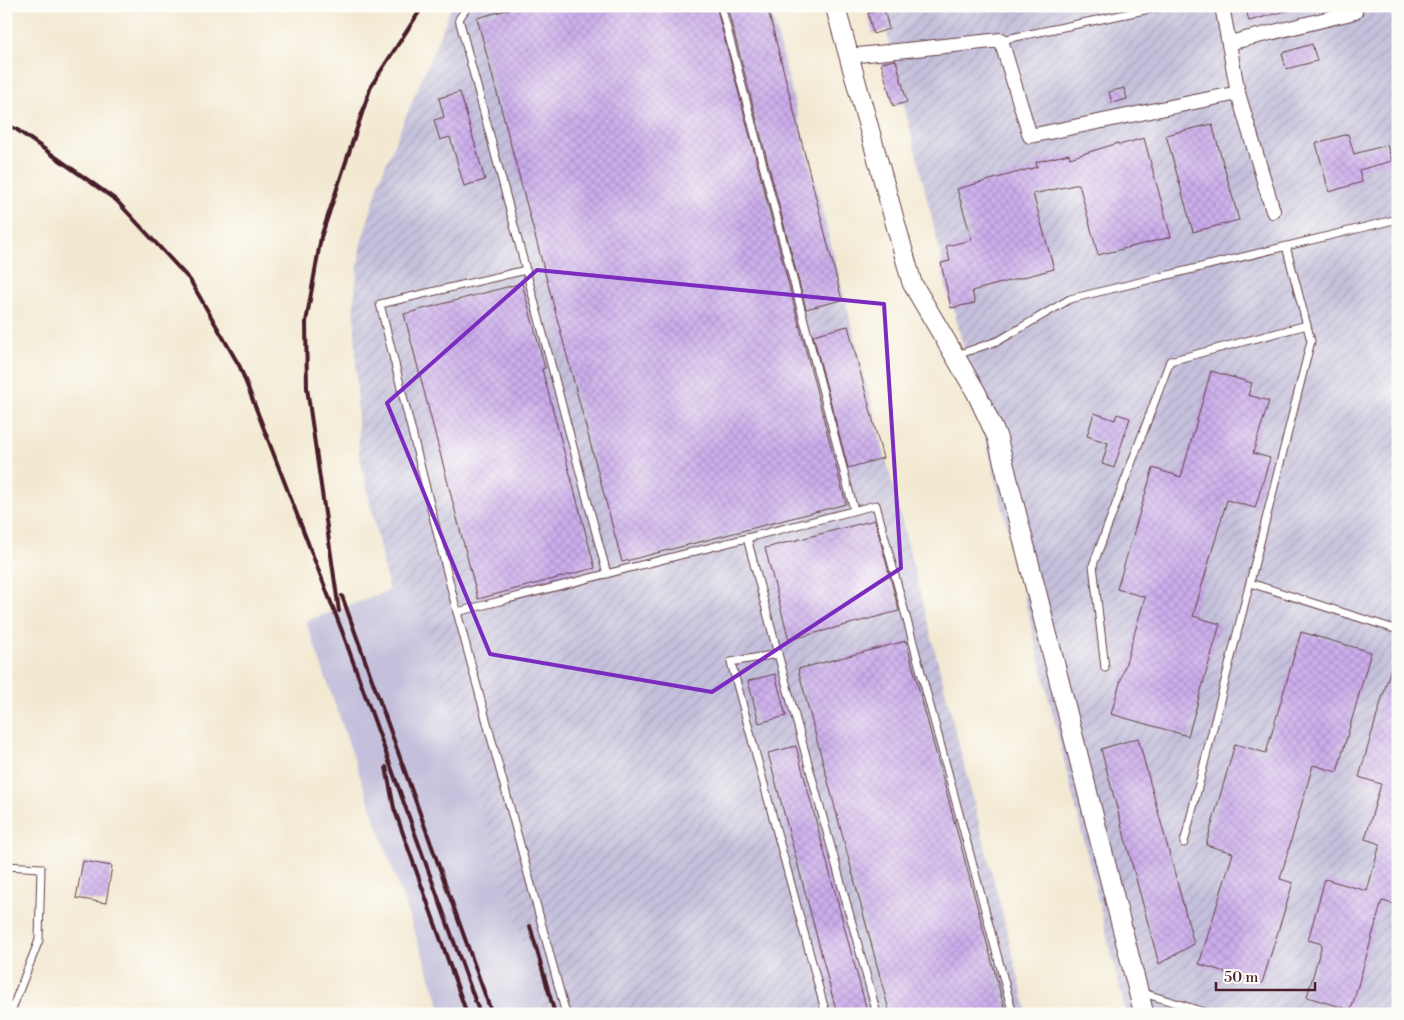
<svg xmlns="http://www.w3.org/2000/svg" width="1404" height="1020" viewBox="0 0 1404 1020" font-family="'Libre Bodoni',serif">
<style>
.industrial{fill:url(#industrial-furrows)}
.railway{fill:#c4c0db}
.building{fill:url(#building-cross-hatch)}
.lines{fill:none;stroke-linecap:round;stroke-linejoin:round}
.lane-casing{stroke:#633d44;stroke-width:9}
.street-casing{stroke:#633d44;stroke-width:16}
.secondary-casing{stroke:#633d44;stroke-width:21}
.lane{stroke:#fff;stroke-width:7}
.street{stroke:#fff;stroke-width:14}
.secondary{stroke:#fff;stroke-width:19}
.rail{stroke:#4a1f2b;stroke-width:4}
.marked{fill:none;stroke:#7b2cbf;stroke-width:4;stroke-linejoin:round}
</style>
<defs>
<pattern id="industrial-furrows" width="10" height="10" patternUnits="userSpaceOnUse" patternTransform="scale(1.25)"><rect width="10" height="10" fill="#c4c0db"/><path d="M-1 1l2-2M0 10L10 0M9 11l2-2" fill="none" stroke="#aaa5bc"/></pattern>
<pattern id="building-cross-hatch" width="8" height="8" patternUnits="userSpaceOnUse" patternTransform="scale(1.25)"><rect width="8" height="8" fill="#cbadeb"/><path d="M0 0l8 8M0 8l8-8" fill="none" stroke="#b094ca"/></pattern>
</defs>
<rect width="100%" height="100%" fill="#fdfcf7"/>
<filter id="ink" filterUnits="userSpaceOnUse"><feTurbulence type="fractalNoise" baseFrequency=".02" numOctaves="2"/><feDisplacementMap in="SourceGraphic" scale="10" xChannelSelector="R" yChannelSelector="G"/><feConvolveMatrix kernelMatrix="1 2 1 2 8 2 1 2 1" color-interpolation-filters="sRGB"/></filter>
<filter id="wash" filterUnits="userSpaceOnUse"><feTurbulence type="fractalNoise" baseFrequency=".0096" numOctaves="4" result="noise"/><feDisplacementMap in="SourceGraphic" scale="20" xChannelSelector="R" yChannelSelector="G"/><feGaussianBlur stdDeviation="1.12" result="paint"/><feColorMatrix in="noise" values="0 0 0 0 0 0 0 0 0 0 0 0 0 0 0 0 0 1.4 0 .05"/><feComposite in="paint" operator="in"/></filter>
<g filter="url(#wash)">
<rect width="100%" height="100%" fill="#f3e9d2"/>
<g class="industrial">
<polygon points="452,6 770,6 1028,1014 544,1014 415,598 389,591 359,452 354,303 360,247 381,176"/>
<polygon points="880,6 1398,6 1398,1014 1126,1014"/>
</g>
<polygon class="railway" points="389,591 415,597 544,1014 443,1014 306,621"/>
<g id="blocks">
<g class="building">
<polygon points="521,6 716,6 846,504 622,562 477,18"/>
<polygon points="727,6 767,6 842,300 806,309"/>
<polygon points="1245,6 1289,6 1289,10 1249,21"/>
<polygon points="884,9 889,29 873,34 868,13"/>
<polygon points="1312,44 1317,61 1286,69 1282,53"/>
<polygon points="896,60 907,102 893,106 881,63"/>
<polygon points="1124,88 1127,99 1112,103 1109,92"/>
<polygon points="460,92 485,180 464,186 450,137 440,140 434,120 444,117 439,98"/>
<polygon points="1212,124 1239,220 1193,232 1166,135"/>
<polygon points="1348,134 1354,154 1387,145 1392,161 1359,170 1362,182 1329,192 1316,143"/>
<polygon points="1144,138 1171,237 1098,255 1079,184 1033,194 1054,269 972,291 975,303 951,308 941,263 950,261 946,246 972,240 957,189 1037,167 1036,162 1069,154 1070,158 1118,143 1119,145"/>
<polygon points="522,283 545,368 542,369 595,568 478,599 404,314"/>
<polygon points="848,326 883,458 848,468 813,335"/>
<polygon points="1211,371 1252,383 1248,395 1269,401 1253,453 1270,458 1255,508 1227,500 1193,616 1220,624 1188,736 1111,714 1145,597 1117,589 1153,468 1181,477"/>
<polygon points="1094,413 1115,420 1117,414 1130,418 1114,468 1102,464 1108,443 1087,436"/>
<polygon points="875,520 899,611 789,640 765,548"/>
<polygon points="1301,632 1371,652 1337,772 1313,765 1280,879 1293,883 1262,983 1199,964 1233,853 1206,845 1235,744 1266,753"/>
<polygon points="906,641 1006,1014 890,1014 798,669"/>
<polygon points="1395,654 1398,655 1398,905 1382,901 1351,1010 1307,997 1322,944 1308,940 1325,879 1367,891 1380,844 1365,839 1381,784 1359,777"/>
<polygon points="775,674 786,716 759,723 748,681"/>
<polygon points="1138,738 1194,944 1159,964 1101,749"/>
<polygon points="796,746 851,952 868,1014 837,1014 818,941 768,753"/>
<polygon points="83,861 112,866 106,903 76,898"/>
</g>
</g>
</g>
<g filter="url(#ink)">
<use href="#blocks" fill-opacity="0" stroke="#633d44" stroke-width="1"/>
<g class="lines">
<defs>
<g id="lane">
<polyline points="468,6 459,19 607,574"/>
<polyline points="721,6 854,510"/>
<polyline points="1001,40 1164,6"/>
<polyline points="526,270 380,304 457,612 566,1014"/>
<polyline points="957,355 1000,340 1070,299 1398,219"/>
<polyline points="747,538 778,654"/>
<polyline points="1250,583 1398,630"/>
<polyline points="457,612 876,505 1013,1014"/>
<polyline points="1105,668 1093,565 1170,361 1307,325"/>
<polyline points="1184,843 1311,341 1286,246"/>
<polyline points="6,866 41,868 39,940 10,1014"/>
<polyline points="1140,992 1211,1014"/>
<polyline points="826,1014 731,662 778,654 877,1014"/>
</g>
<g id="street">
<polyline points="1222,6 1238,93"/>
<polyline points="1229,43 1355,12"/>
<polyline points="849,56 1001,40 1030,136 1238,93 1273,211"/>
</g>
<polyline id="secondary" points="835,6 912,283 976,392 997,437 1144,1014"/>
</defs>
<use href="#lane" class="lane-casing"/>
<use href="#street" class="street-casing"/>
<use href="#secondary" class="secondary-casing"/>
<use href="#lane" class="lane"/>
<use href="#street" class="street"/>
<use href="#secondary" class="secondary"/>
<g class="rail">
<polyline points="6,125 16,129 116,200 190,280 240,367 342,631 480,1014"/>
<polyline points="342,596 492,1014"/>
<polyline points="339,611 307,388 306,322 321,237 371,86 423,6"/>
<polyline points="386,767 394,808 467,1014"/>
<polyline points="530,926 555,1014"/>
</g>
</g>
</g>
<path class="marked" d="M537 270 884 304 901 568 712 692 490 654 387 403Z"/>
<rect width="1404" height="1020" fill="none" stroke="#fdfcf7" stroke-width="25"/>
<path d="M1216 982v8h99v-8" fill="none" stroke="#4a1f2b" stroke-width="2.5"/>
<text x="1224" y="982" font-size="15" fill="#4a1f2b" stroke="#fdfcf7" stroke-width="4" paint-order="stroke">50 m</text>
</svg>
